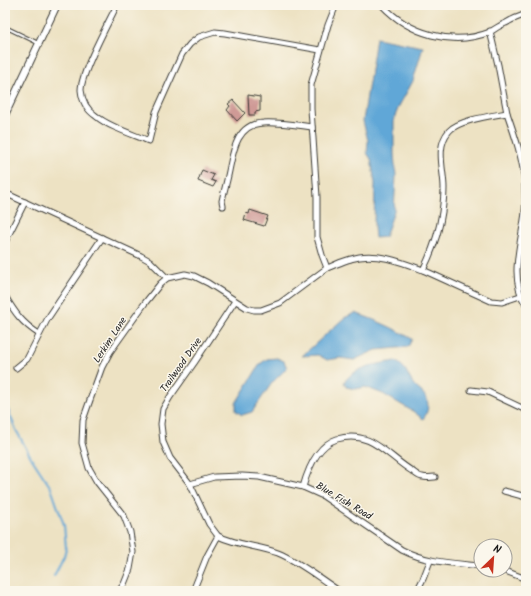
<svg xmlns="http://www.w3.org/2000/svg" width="531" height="596" viewBox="0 0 531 596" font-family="Kalam,sans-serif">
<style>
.water{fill:#61a7d7;stroke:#3e627a}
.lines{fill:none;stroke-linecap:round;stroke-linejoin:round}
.stream{stroke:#61a7d7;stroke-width:2}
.building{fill:#cf9a96}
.service-casing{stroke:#3b3a35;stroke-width:4.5}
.minor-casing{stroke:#3b3a35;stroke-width:7}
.tertiary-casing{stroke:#3b3a35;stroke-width:8}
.service{stroke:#fff;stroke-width:2.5}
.minor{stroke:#fff;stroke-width:5}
.tertiary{stroke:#fff;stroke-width:6}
.labels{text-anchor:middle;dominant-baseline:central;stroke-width:3;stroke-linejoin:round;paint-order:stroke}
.street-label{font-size:10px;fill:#1c1c1c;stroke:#fbf7ec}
</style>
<rect width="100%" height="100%" fill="#fbf7ec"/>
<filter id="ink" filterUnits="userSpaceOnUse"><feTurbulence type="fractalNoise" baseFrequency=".025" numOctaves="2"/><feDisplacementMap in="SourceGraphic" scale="8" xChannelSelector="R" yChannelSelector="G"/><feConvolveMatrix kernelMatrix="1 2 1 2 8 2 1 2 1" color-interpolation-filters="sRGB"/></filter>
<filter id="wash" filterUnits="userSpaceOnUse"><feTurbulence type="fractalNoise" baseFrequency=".012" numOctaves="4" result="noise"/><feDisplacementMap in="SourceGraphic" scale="16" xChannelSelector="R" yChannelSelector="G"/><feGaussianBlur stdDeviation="0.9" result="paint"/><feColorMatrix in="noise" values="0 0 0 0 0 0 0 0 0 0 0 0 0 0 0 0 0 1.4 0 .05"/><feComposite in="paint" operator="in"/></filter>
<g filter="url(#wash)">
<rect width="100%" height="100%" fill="#ede2c3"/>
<g class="water">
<polygon points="376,38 423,47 413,81 399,106 394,119 394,154 396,176 394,211 385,237 375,238 374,227 375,183 371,159 367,153 368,141 363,121"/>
<path d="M355 313C376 320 394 328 412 339L408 347 376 350 354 360 340 358 327 360 318 355 302 356 344 318Z"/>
<polygon points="277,358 284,361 287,368 272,383 252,412 242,415 236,411 236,403 260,364 267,359"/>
<path d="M395 361C408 368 406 374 414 385 417 389 423 392 425 396 430 403 428 413 423 419L414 412 383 394 365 387 356 389 346 387 344 382C358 365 375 365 395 361Z"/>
</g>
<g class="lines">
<polyline class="stream" points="5,403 16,430 32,459 51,488 64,525 66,548 64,556 54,576"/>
</g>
<g id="blocks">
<g class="building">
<polygon points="248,95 260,97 260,111 255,112 255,115 249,115"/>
<polygon points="233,100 245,113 237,121 227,110 230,106 228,104"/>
<polygon points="202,170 214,175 211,180 216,182 213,187 198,181"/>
<polygon points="250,210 268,216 264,226 244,220 246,213 249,214"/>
</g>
</g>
</g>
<g filter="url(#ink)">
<use href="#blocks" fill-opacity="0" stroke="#3b3a35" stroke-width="1"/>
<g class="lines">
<defs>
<polyline id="service" points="5,27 38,43"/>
<g id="minor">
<path d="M117 5C108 23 81 73 81 90 82 101 87 110 96 116 109 127 132 134 149 141L156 112 182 54 190 44 199 37 215 32 225 33 320 50"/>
<path d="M382 5C409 34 452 47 490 32 495 29 500 25 506 23 512 19 519 17 526 14"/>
<path d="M507 113C515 136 523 159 525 184 525 193 526 203 525 212 522 242 508 277 526 305"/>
<polyline points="5,193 141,256 150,261 167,278"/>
<path d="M223 206 222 201C224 191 227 181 229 171 233 151 237 124 263 123 279 122 296 125 312 127"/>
<polyline points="5,242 25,202"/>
<path d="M327 268C335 265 343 261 351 259 374 251 402 262 423 270 432 252 439 233 442 212 443 205 444 196 444 188 444 170 435 147 449 131 459 120 491 116 507 113L498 65 490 31"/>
<polyline points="423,270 491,301 502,302 520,296"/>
<path d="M5 296C15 313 22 323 39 334"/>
<polyline points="16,368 27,359 48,318 102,238"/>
<polyline points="471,390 488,392 526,410"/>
<path d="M190 484 214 477 242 476 259 477 303 487 323 496 402 550C428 563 453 563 481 566"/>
<path d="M303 487C308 469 318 445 337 439 371 429 387 456 412 471 415 473 419 477 423 477 426 478 432 477 435 477"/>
<polyline points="504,491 526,497"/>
<path d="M218 536C237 545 258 546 278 553 300 562 319 578 339 591"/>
<polyline points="503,570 526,579"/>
<polyline points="119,591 124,584 130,569 133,552 130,532 124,516 97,482 89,468 82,443 83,420 90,400 102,367 110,352 145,303 160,284 167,278 185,274 194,276 208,283 247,308 254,310 261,310 280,303 327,268 322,255 317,237 317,197 311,109 311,85 328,25 336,5"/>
<polyline points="193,591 207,556 218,536 209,524 190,484 170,458 163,442 161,424 163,409 170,397 194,363 235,301"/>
<polyline points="417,591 423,579 430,561"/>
</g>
<polyline id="tertiary" points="5,115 57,5"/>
</defs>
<use href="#service" class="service-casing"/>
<use href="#minor" class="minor-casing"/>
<use href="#tertiary" class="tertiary-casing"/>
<use href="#service" class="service"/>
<use href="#minor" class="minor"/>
<use href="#tertiary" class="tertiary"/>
</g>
</g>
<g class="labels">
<g class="street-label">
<text transform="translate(110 340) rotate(-57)">Lerkim Lane</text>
<text transform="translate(181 365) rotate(-55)">Trailwood Drive</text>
<text transform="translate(344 501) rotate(31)">Blue Fish Road</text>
</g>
</g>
<rect width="531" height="596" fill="none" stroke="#fbf7ec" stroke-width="20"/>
<g transform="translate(493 558) rotate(25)"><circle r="19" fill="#fbf7ec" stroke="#a29f99"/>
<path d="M0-3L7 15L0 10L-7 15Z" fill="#c8321e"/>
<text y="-6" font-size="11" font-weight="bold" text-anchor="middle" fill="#1c1c1c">N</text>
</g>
</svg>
